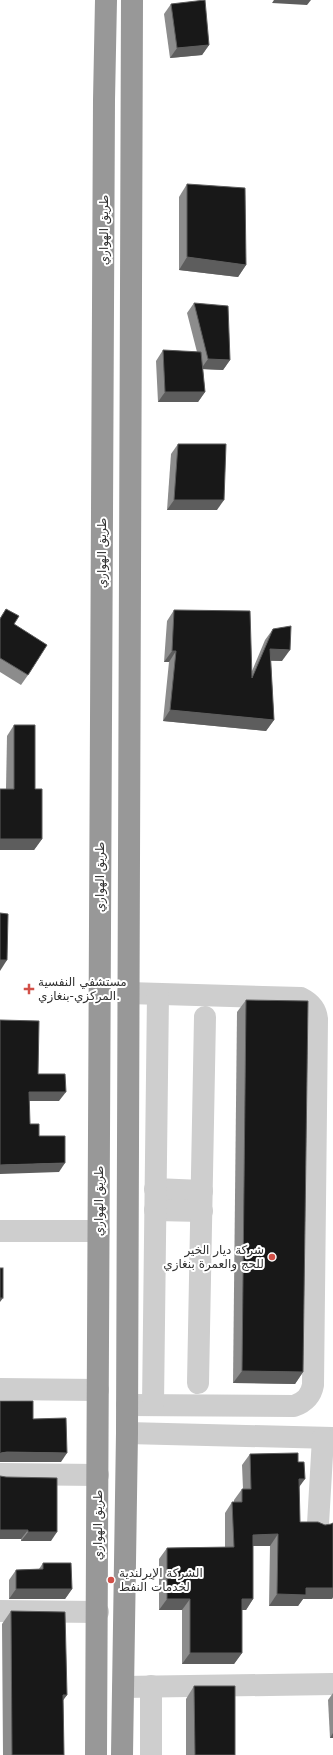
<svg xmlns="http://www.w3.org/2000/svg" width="333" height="1755" viewBox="0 0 333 1755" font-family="'DejaVu Sans',Vazirmatn,sans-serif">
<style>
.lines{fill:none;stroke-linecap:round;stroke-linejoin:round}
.minor{stroke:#cecece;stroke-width:22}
.highway{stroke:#989898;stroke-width:22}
.wall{fill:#8c8c8c}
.shaded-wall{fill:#5d5d5d}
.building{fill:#181818;stroke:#5d5d5d}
.poi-dot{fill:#d25048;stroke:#fff;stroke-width:1.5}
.labels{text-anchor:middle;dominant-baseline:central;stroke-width:4;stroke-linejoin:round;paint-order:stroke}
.street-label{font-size:12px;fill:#313131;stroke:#fff}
.poi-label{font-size:12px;fill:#313131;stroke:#fff;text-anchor:start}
</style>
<rect width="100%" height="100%" fill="#fff"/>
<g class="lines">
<g class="minor">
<polyline points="155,1189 202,1191"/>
<polyline points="155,1210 202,1211"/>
<polyline points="0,1231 99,1231"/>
<polyline points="198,1383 205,1017"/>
<polyline points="0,1389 98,1390"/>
<path d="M127 1405 294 1406C305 1402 311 1396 313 1385L317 1019C316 1009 311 1003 301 998L128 993"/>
<polyline points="153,1405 158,994"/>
<polyline points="127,1433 333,1438"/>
<polyline points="0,1474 98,1475"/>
<polyline points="318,1524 323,1438"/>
<polyline points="0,1611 98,1612"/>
<polyline points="123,1687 333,1684"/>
<polyline points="151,1755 151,1686"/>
</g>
<g class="highway">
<polyline points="96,1755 104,100 106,0"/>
<polyline points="122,1755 127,1433 132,0"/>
</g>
</g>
<g class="wall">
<polygon points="171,4 209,45 202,55 170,58 164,14"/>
<polygon points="187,184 246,265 238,277 179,270 179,197"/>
<polygon points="194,303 230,360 223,370 203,369 205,392 198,402 158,402 156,361 163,350 197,352 187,313"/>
<polygon points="178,444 217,510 167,510 171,454"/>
<polygon points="6,609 14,624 28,675 21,685 0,672 0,618"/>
<polygon points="174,610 252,671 265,640 273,629 282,661 271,661 274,720 266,731 163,721 169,662 164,662 167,621"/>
<polygon points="14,725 35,789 42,839 34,850 6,789 7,736"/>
<polygon points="246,1000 303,1372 295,1384 233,1383 237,1012"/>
<polygon points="250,1454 299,1487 300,1522 333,1588 333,1597 332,1599 303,1599 298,1606 269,1606 270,1546 253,1546 253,1599 246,1610 242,1610 242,1653 234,1664 182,1664 182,1610 159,1610 159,1559 167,1548 225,1547 225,1513 232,1502 234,1502 234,1500 242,1489 243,1489 242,1465"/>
<polygon points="0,1476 51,1541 21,1541 21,1539"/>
<polygon points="43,1563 72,1589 65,1599 9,1599 9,1580 16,1570 39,1569"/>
<polygon points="11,1611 67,1695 63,1700 64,1755 3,1755 2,1624"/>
<polygon points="194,1686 235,1755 186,1755 186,1699"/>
<polygon points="333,1693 333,1738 330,1738 328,1700"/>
</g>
<g class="shaded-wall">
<polygon points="274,0 311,0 307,5 272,3"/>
<polygon points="209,45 202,55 170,58 177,48"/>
<polygon points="187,257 246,265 238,277 179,270"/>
<polygon points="208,359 230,360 223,370 201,369"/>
<polygon points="165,392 205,392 198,402 158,402"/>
<polygon points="174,500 224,500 217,510 167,510"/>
<polygon points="270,649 290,650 282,661 262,660"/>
<polygon points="172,651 176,651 169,662 164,662"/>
<polygon points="170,710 274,720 266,731 163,721"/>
<polygon points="0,839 42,839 34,850 0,850"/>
<polygon points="0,960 7,960 0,971"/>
<polygon points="29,1092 66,1092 59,1101 23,1101"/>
<polygon points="65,1163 59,1172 0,1174 0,1165"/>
<polygon points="0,1298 3,1298 0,1302"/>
<polygon points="242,1371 303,1372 295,1384 233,1383"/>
<polygon points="7,1452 67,1453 61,1462 0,1462 0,1454 1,1453"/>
<polygon points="299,1479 305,1479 297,1490"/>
<polygon points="0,1530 28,1530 21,1539 0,1539"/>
<polygon points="28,1532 57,1532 51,1541 21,1541"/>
<polygon points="278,1534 270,1546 245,1546 253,1535"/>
<polygon points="306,1588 333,1588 333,1597 332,1599 303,1599 298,1606 269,1606 277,1594"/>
<polygon points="16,1589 72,1589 65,1599 9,1599"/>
<polygon points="167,1599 190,1599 182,1610 159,1610"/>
<polygon points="242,1599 253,1599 246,1610 234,1610"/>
<polygon points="190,1653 242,1653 234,1664 182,1664"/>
<polygon points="63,1695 67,1695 58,1707"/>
<polygon points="333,1733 333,1738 330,1738"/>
</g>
<g class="building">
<polygon points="205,0 209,45 177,48 171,4"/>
<polygon points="187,184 245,188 246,265 187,257"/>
<polygon points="194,303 228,306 230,360 208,359"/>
<polygon points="163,350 201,352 205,392 165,392"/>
<polygon points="178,444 226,444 224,500 174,500"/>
<polygon points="6,609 19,616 14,624 47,645 28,675 0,658 0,619"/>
<polygon points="174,610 250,611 252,678 273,629 291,626 290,650 270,649 274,720 170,710 176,651 172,651"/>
<polygon points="14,725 35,725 35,789 42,789 42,839 0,839 0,789 14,789"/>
<polygon points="0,913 8,914 7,960 0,960"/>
<polygon points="246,1000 308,1001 303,1372 242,1371"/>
<polygon points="0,1020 39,1021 38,1074 65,1074 66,1092 29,1092 30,1124 39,1124 39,1136 65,1136 65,1163 0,1165"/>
<rect x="0" y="1268" width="3" height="30"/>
<polygon points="0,1401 33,1401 33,1419 66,1418 67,1453 7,1452 1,1453 0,1454"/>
<polygon points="298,1453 298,1462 304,1462 305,1479 299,1479 300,1522 318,1522 325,1525 331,1524 333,1523 333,1588 306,1588 306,1595 277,1594 278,1534 253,1535 253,1599 242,1599 242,1653 190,1653 190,1599 167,1599 167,1548 234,1547 232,1502 242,1502 242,1489 251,1489 250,1454"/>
<polygon points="0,1476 6,1477 57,1478 57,1532 28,1532 28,1530 0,1530"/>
<polygon points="43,1563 71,1563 72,1589 16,1589 16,1570 43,1569"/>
<polygon points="11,1611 65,1612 67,1695 63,1695 64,1755 12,1755"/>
<polygon points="194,1686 235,1686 235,1755 195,1755"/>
</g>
<g class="poi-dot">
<path d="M27 983h4v4h4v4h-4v4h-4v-4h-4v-4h4z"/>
<circle cx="272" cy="1257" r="4"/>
<circle cx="111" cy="1580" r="4"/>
</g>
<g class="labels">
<g class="street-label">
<text transform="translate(104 230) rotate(-90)">طريق الهواري</text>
<text transform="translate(102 553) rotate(-90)">طريق الهواري</text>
<text transform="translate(100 877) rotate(-90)">طريق الهواري</text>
<text transform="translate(99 1201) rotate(-90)">طريق الهواري</text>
<text transform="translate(98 1525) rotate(-90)">طريق الهواري</text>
</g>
<g class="poi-label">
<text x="38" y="982">مستشفي النفسية<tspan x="38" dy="14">المركزي-بنغازي.</tspan></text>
<text x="264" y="1250" text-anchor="end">شركة ديار الخير<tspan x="264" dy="14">للحج والعمرة بنغازي</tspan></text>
<text x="119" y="1573">الشركة الإيرلندية<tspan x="119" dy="14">لخدمات النفط</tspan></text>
</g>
</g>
</svg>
